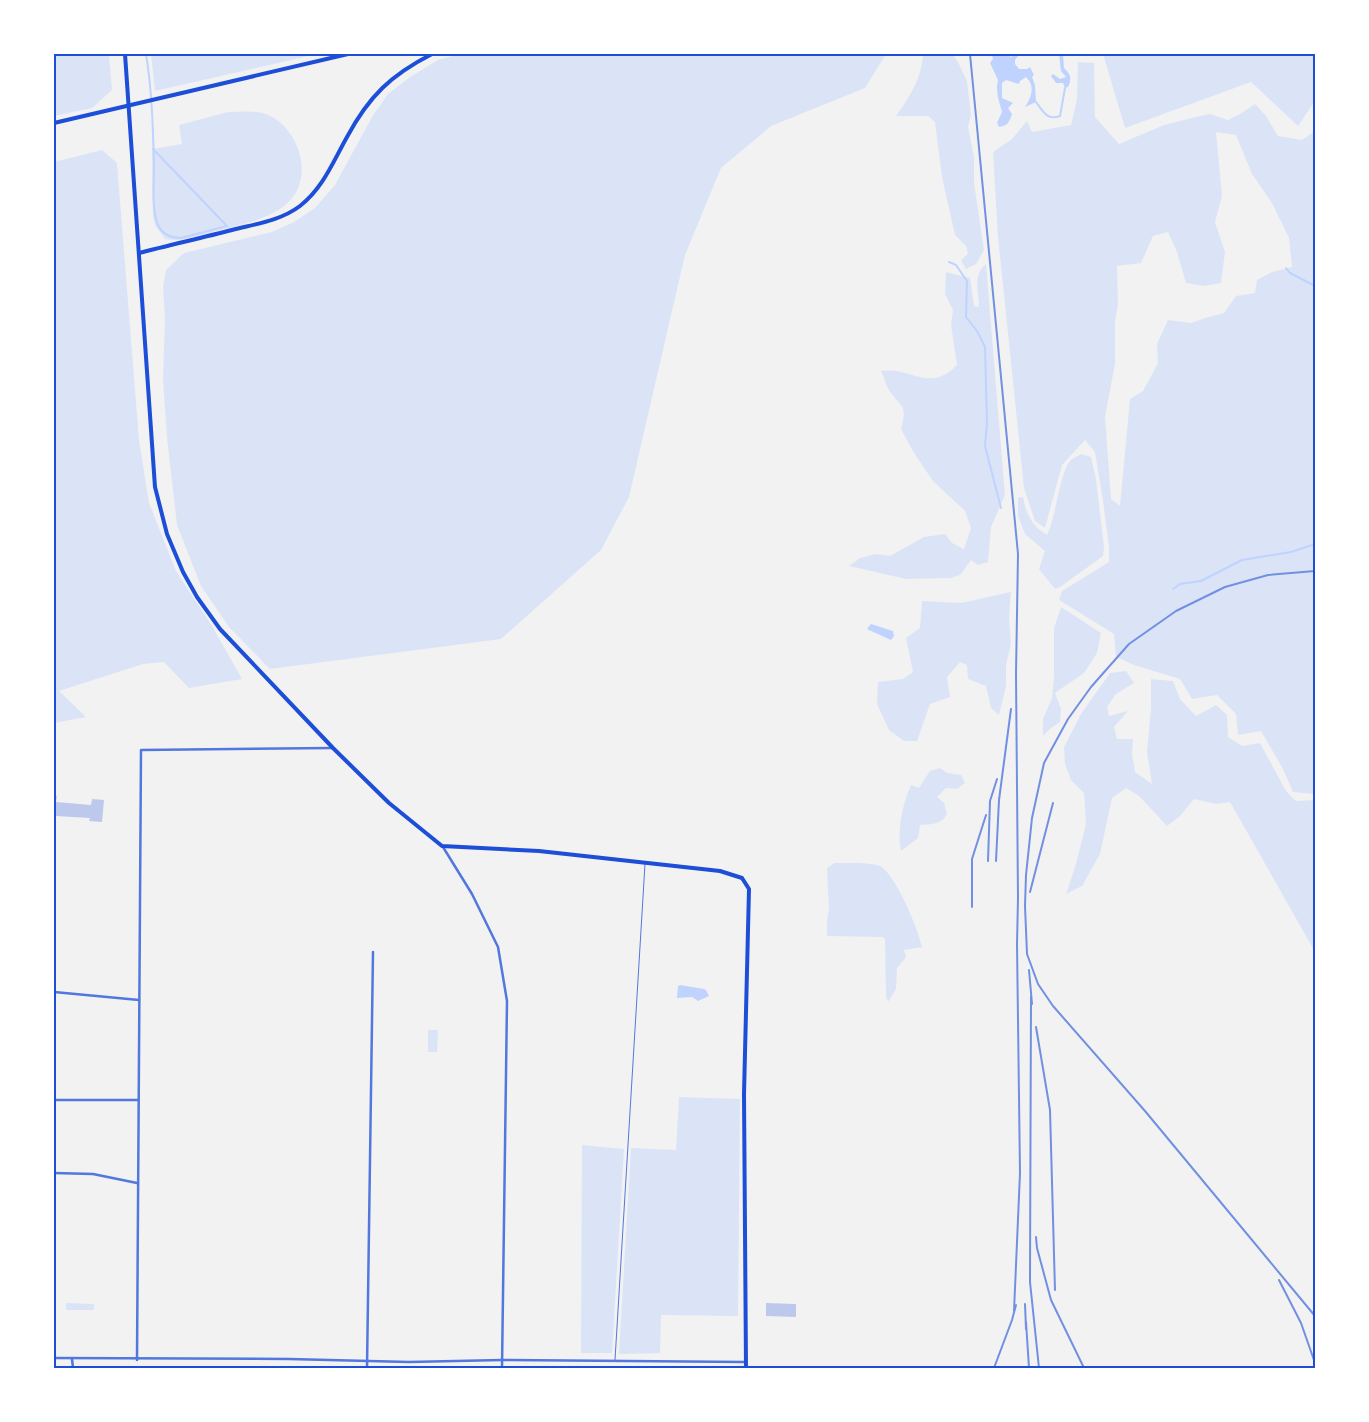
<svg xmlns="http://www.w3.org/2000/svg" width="1369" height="1422" viewBox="0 0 1369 1422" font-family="Literata,serif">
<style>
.green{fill:#dbe4f7;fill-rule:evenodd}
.water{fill:#bfd3fe}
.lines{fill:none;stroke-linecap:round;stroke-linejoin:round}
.stream{stroke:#bfd3fe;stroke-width:2}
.building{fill:#bdc9ec}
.service{stroke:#5277de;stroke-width:1}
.minor{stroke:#5277de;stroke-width:2.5}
.secondary{stroke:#1d4ed8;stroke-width:4}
.rail{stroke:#7290e2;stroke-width:2}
.neatline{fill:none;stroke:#1d4ed8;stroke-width:2}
</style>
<rect width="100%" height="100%" fill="#f2f2f2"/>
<g class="green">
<polygon points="54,54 109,54 112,90 92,108 54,116"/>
<polygon points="151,54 317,54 155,91"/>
<polygon points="460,54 886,54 865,88 771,126 721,168 685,255 629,497 601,550 501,639 270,669 229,627 201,586 177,525 167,438 163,379 165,319 163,287 166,270 184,253 272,232 294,222 315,208 335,185 372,117 388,94 410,77 438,60"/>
<path d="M923 54H952L958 62 967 81 971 115 968 127 974 157V183L984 250 976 264 966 269 961 260 968 254 966 246 955 235 942 177 935 122 928 116H896C910 97 922 77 923 54Z"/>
<polygon points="1103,54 1315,54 1315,101 1298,126 1251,82 1125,128"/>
<path d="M1078 62 1094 63 1095 117 1119 144 1164 125 1196 117 1210 114 1228 120 1240 114 1255 104 1266 116 1278 136 1302 140 1315 131V794L1293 792 1283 769 1261 731 1238 735 1236 714 1217 695 1192 699 1180 679 1134 665 1116 657 1114 634 1059 600 1062 591 1109 562V547L1103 501 1095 452 1085 440 1062 465 1045 528 1035 521 1024 488 998 237 993 152 1012 139 1027 121 1032 132 1071 125 1077 99ZM1216 132 1236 135 1252 174 1272 203 1289 238 1292 267 1272 272 1257 280 1255 293 1236 296 1224 313 1205 318 1191 323 1168 320 1157 344 1158 363 1143 391 1130 399 1120 506 1111 499 1105 417 1115 364V321L1118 305 1117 266 1141 263 1153 236 1168 232 1177 252 1186 283 1203 286 1221 283 1225 252 1215 222 1222 196Z"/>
<path d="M228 112C240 112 254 110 266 114 295 125 312 167 295 194 281 217 241 225 217 231 201 235 182 243 165 239L155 225 153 217 152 149 182 144 179 125Z"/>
<polygon points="102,150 117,163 139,440 149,503 176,571 212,626 242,679 189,688 164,662 143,664 59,691 86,717 54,723 54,162"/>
<path d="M986 264 1005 495 991 527 988 562 978 565 971 560 960 575 950 578 906 579 849 566 860 558 876 554 890 556 924 537 945 534 952 543 964 549 971 528 965 511 933 481 914 453 901 429C908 404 901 408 889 390 886 385 884 377 881 371 913 366 928 394 957 365L951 325 953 310 945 294 946 272 970 278 974 306 979 307C979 293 972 275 986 264Z"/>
<path d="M1081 454 1091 457 1096 479 1104 547 1103 556 1060 587 1055 589 1039 569 1045 551 1025 534 1018 516V498L1023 497C1026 514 1032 526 1047 535 1056 517 1060 471 1071 460 1073 458 1078 456 1081 454Z"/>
<polygon points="1011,592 1009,618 1011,644 1006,665 1006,686 999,715 991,708 986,686 968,679 967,665 960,662 947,677 950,697 930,704 917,741 904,741 889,730 877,704 878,682 903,679 913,672 906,638 920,628 922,601 961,603"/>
<polygon points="1061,607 1101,633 1097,653 1084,673 1055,693 1061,709 1060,722 1051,728 1043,736 1043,719 1052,698 1054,676 1054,628"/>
<polygon points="1126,671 1134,683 1116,694 1107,707 1109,716 1128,711 1114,727 1117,739 1133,739 1132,754 1135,772 1152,784 1147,752 1151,708 1151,679 1173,681 1180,699 1196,716 1216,705 1227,715 1228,737 1242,746 1260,743 1286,791 1296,801 1315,800 1315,952 1230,802 1216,804 1194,799 1180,816 1167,826 1139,796 1126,788 1112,798 1100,854 1082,886 1066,894 1076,864 1086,824 1084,793 1071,780 1065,764 1064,747 1081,714 1110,673"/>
<path d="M940 768 947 773 961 775 965 783 957 789 946 788 937 797 944 803 947 814C941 825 932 824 920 825L918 838 901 851C897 829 902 806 911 785L919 788 930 771Z"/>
<path d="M834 863C844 863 872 862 880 866 896 875 918 929 922 947L904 950 906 957 897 968 896 989 888 1002 886 996 885 939 882 937 827 936V920L829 910 827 868Z"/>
<polygon points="428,1030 438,1030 437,1052 428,1052"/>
<polygon points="679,1097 740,1099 738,1316 661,1315 660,1353 619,1354 631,1148 676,1150"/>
<polygon points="582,1145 624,1149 612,1353 581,1353"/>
<polygon points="66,1303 94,1304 94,1310 66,1310"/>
</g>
<g class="water">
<path d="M985 54H1006L1011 57 1016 54H1025L1019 55 1015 60V64L1019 69H1027L1030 67 1034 75 1032 77 1035 85 1036 102 1025 107C1031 98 1036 86 1026 77L1020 81 1019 84 1006 80 1002 83V98L1013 103 1008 108 1012 114C1009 123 1008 125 999 127L997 123 1002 112C999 101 995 91 998 80L990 63 993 59 992 55H983Z"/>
<path d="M1059 54H1063L1064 68C1071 74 1072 79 1068 87L1065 88 1063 83H1056L1051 76 1053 74 1060 79 1066 77 1061 71Z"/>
<polygon points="871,624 893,631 894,636 891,640 869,630 867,629"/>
<polygon points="680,985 704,989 706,990 709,996 698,1001 692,997 677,998 678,986"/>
</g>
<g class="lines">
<g class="stream">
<path d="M146 54C152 90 153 129 154 165 154 182 151 212 159 227 164 236 172 238 181 238L227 226 153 149"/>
<path d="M1036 102C1043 111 1047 121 1060 116L1065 88"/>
<polyline points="949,262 956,265 967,281 966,317 977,331 985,347 987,423 985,446 1001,508"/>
<polyline points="1286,268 1290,273 1315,286"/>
<polyline points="1173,589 1180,584 1201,581 1242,560 1291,552 1315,544"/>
</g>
</g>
<g class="building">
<polygon points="54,796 57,796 56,802 91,805 92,799 104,800 102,822 89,821 90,818 56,816 56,817 54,817"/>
<polygon points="766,1303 796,1304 796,1317 766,1316"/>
</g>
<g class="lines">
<polyline class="service" points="615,1360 645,864"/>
<g class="minor">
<polyline points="443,847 472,894 498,947 507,1001 502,1368"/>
<polyline points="54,992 139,1000"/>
<polyline points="54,1100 138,1100"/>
<polyline points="54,1173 93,1174 137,1183"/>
<polyline points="54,1358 289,1359 409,1362 502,1360 745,1362"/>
<polyline points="72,1359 73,1368"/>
<polyline points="137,1360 141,750 332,748"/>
<polyline points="367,1368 373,952"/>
</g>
<g class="secondary">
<polyline points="125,54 155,487 167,534 183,572 197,597 220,629 333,748 389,803 442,846 539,851 720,871 742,878 749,889 744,1094 746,1368"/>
<polyline points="54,123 348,54"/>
<path d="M139 253C170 245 201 238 232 230 255 224 280 221 300 206 323 188 333 162 347 137 369 96 391 75 432 54"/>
</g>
<g class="rail">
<polyline points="970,54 1018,554 1016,674 1018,898 1017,944 1020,1173 1014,1311"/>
<polyline points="1315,571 1268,575 1225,587 1176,611 1129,644 1091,687 1068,719 1044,763 1032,818 1026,875 1025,906 1027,954 1038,984 1053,1006 1145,1111 1315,1316"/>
<polyline points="988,861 990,801 997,779"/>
<polyline points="996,861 999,800 1011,709"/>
<polyline points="1030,892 1053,803"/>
<polyline points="972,907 972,859 986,815"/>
<polyline points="1029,970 1032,1004"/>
<polyline points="1031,997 1030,1282 1039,1368"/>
<polyline points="1036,1027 1050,1110 1055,1290"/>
<polyline points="1036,1237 1037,1248 1051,1300 1084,1368"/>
<polyline points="1279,1280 1301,1323 1315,1363"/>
<polyline points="1025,1304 1026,1329"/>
<polyline points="1026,1322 1029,1368"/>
<polyline points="994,1368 1012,1320 1016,1305"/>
</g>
</g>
<rect width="1369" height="1422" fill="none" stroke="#ffffff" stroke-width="110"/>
<rect x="55" y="55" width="1259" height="1312" class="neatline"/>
</svg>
